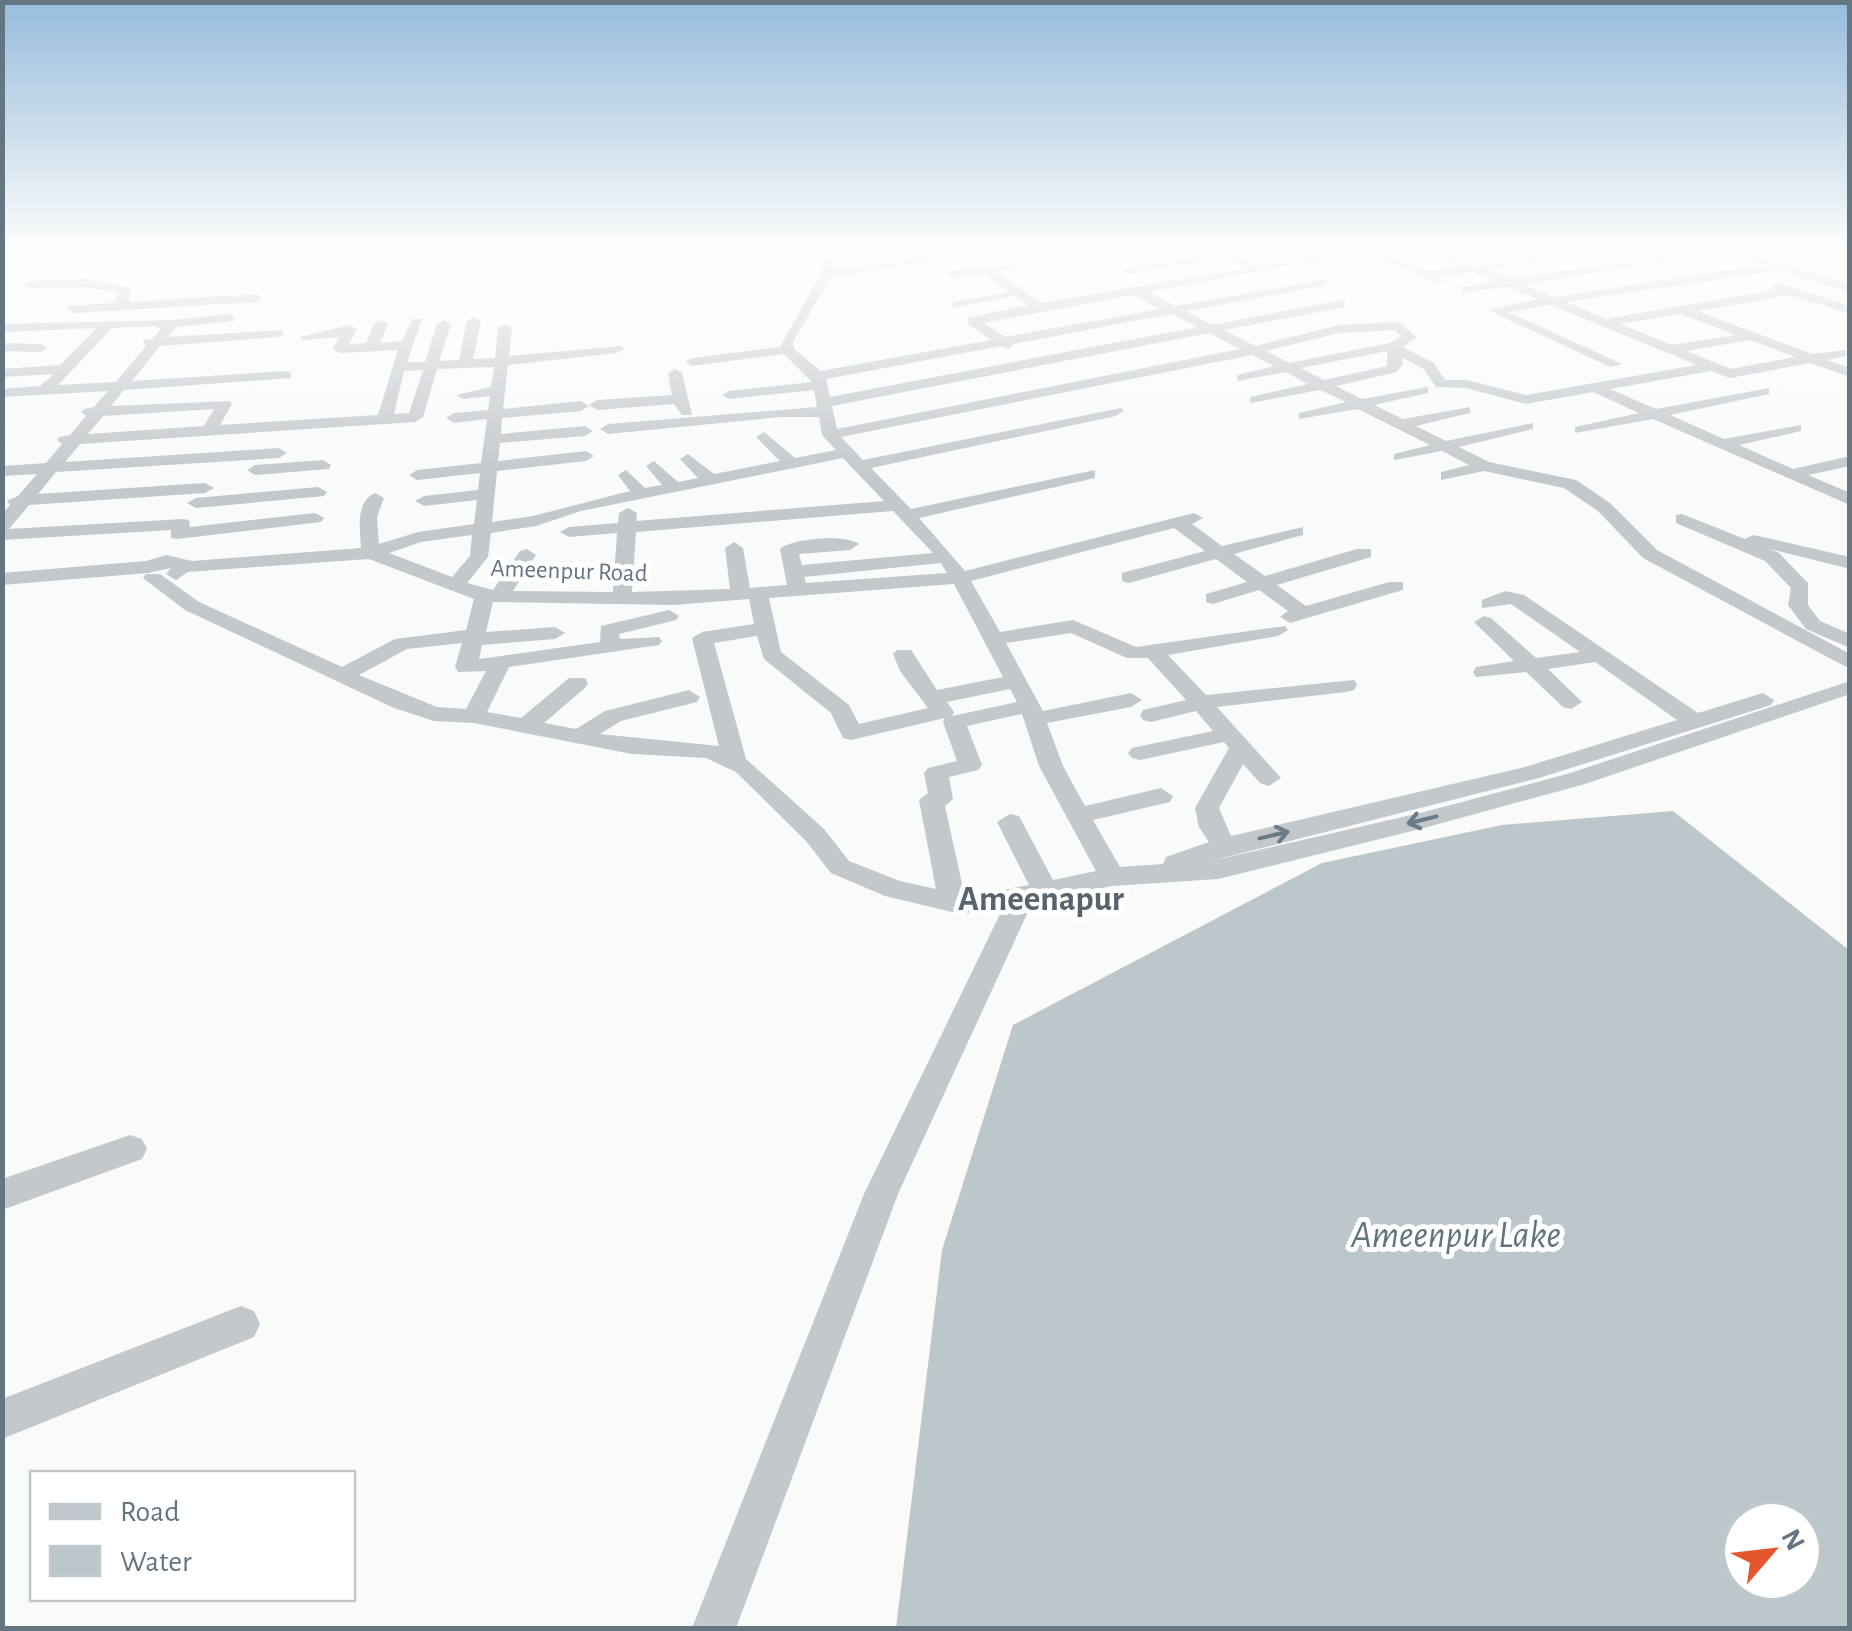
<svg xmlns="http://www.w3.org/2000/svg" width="1852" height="1631" viewBox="0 0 1852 1631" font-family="'Alegreya Sans',sans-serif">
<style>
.water{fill:#bbc7cb;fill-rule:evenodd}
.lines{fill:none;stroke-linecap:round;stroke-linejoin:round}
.minor{fill:#c3c8cc;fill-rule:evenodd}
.oneway{stroke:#6a7a87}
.labels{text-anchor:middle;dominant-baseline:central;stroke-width:10;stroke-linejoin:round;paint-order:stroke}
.far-street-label{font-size:25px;fill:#657683;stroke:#fff}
.quarter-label{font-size:35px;font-weight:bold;fill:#57646e;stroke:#fff}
.near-water-label{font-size:38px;font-style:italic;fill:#60757c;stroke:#fff}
</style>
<rect width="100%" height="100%" fill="#fafaf8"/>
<path class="water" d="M1673 811 1849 950V1628H896L942 1250 1013 1025 1322 863 1502 825ZM1742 1521H1802V1581H1742Z"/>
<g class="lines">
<g class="minor">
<path d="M818 251H830L833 269 954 251 970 255 831 277 793 342 794 349 821 371 991 340 968 324V318L1029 305 1016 296 952 308V302L1010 292 983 274 952 279 948 272 1019 264V268L996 272 1042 303 1247 268 1225 258 1126 274 1120 270 1212 251H1240L1239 256 1261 266 1314 257 1320 260 1148 292 1175 306 1328 279 1324 286 1186 311 1212 325 1341 300 1345 301V307L1224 330 1255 346 1339 325 1398 322 1417 337 1403 347 1434 363 1445 380H1466L1526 395 1697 365 1551 305 1508 312 1622 364 1610 367 1488 310 1538 299 1508 287 1462 293V287L1495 282 1472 272 1438 277 1444 281 1438 285 1363 251H1379L1425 271 1459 267 1425 251H1441L1474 265 1562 253 1568 256 1487 270 1511 279 1686 253 1692 256 1524 285 1554 297 1763 265 1726 251H1744L1850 285V293L1778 270 1567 302 1606 319 1775 290 1772 287 1778 283 1850 306V314L1790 295 1697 311 1812 354 1846 350V356L1827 360 1850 368V377L1810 363 1730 378 1711 371 1610 389 1656 409 1769 388V394L1670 415 1724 439 1801 425V431L1739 445 1793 469 1850 456V466L1808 475 1850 493V505L1653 419 1575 433V427L1639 413 1593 392 1526 404 1466 388 1436 387 1424 369 1402 357 1403 364 1397 372 1336 386 1362 399 1428 387V393L1374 405 1403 419 1470 407V413L1416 426 1446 441 1533 423V429L1459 447 1489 462 1576 480 1610 503 1657 550 1850 654V669L1643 558 1598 511 1564 488 1484 471 1441 480V472L1469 465 1442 451 1394 460V454L1430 445 1358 409 1299 419V413L1346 402 1320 390 1250 403V397L1308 384 1286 372 1237 381V375L1274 366 1252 355 841 437 863 460 1121 408 1124 411 1116 416 871 468 911 509 1095 470V478L919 518 965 571 1194 513 1203 518 1192 524 1222 546 1303 527V535L1234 554 1265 576 1357 549H1371V557L1277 585 1306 606 1389 582H1403V590L1290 623 1280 617 1288 611 1259 590 1213 604 1206 602V594L1247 582 1216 559 1129 583 1122 581V573L1205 551 1174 528 971 581 1000 632 1073 620 1136 647 1285 626 1288 630 1278 636 1168 655 1206 695 1354 680 1357 685 1354 690 1346 692 1217 707 1281 778 1269 786 1260 783 1243 764 1219 808 1231 836 1525 767 1677 720 1595 662 1548 669 1582 702 1571 709 1563 707 1526 672 1476 677 1473 672 1476 667 1514 661 1474 622 1484 616 1491 618 1536 658 1580 652 1511 604 1482 608V600L1505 591 1524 595 1698 713 1763 693 1774 700 1771 705 1539 778 1207 862 1424 812 1567 774 1850 681V694L1585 784 1424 828 1218 879 1112 886 1032 903 898 1194 736 1628H692L864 1194 1002 910 984 914 952 912 885 896 831 873 806 841 736 772 706 758 632 754 474 723 434 721 394 708 185 610 143 578 146 574H160L199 602 342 667 395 639 466 630 474 599 369 559 188 572 176 580 166 574 171 568 148 573 2 585V573L146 561 166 555 192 561 361 548C360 529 355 502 375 493L384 498 377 517 379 544 418 532 474 524 477 500 424 506 415 501 424 496 478 490 480 473 417 480 409 475 417 470 481 463 487 419 454 423 446 418 454 413 488 410 490 396 463 399 456 395 491 387 494 367 437 369 423 417 415 422 80 444 65 462 279 448 287 453 279 458 56 472 38 494 205 483 214 488 205 493 29 505 9 529 183 519 189 520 190 527 315 513 324 518 321 522 177 539 171 538V530L2 540V514L10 505 7 501 18 496 37 474 2 476V466L46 463 62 444 57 440 59 437 70 435 86 416 81 412 84 409 94 407 108 391 2 397V389L40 386 54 374 2 377V369L60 365 97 328 2 332V324L171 320 229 314 235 318 234 321 176 327 168 337 283 330V336L278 337 160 346 132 381 286 371 291 372V378L124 390 111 406 229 401 232 404 220 425 378 415 398 350 340 353 333 349 339 337 302 340 300 337 350 325 357 329 349 344 366 343 374 324 381 320 388 324 380 343 402 341 412 319H422L407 362H425L437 324 444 320 451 324 439 361 459 360 467 321 474 317 481 321 473 359 495 358 498 328 505 324 512 328 509 356 622 346 624 349 617 353 508 365 503 409 581 401 589 406 581 411 502 418 501 434 585 426 593 431 585 436 500 443 498 461 586 451 594 456 586 461 497 471 492 522 533 516 630 491 618 475 626 470 645 488 662 485 646 466 654 461 678 482 698 478 680 459 688 454 714 474 780 461 756 437 764 432 795 458 836 450 822 435 819 417H781L608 434 600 429 608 424 817 407 814 390 729 399 722 395 729 391 812 382 784 354 692 366 685 362 692 358 780 347 822 271ZM1133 295 1160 309 1005 337 984 323ZM1171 314 1198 327 830 397 826 379 1001 346 1008 349 1014 344ZM1681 314 1736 335 1672 345 1620 324ZM155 326 161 329 152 339 143 340 146 346 116 382 58 385 112 328ZM1395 330 1401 336 1390 343 1289 363 1266 351 1339 333ZM1209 333 1240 349 837 429 832 406ZM1750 340 1795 357 1731 369 1686 351ZM1387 351V366L1324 380 1301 368ZM423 370 409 413 394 414 404 371ZM214 409 204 426 88 434 103 416ZM843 458 884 501 636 521 637 513 628 508 619 513 618 523 569 527 560 532 569 537 617 533 613 592 513 591 536 555 527 549 520 551 493 590 467 583 488 557 491 533 536 526 581 511ZM893 511 933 553 802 565 799 554 850 550 859 544C846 534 793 538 780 549L787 585 750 588 743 548 734 542 725 548 730 589 632 592 636 532ZM472 535 470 556 452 577 389 553 421 542ZM941 563 947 573 806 583 804 577ZM954 584 1003 677 937 690 911 650H897L893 654 900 671 928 708 859 724 849 705 781 652 769 598ZM749 599 754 624 702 632 692 638 719 746 600 734 621 721 697 702 700 697 689 690 605 711 576 729 544 723 585 688 588 683 585 678H569L521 718 487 712 509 667 659 645 662 641 659 637 620 639 619 634 676 620 679 616 669 610 601 626 600 642 479 659 482 645 555 639 565 633 555 627 486 632 493 602 674 605ZM1071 633 1127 658H1148L1186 700 1143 710 1140 715 1143 720 1151 722 1196 711 1213 731 1132 748 1128 753 1132 758 1140 760 1224 742 1229 748 1195 808 1199 827 1209 842 1166 857 1163 864 1120 867 1093 820 1170 802 1173 796 1161 788 1085 806 1063 766 1047 723 1131 707 1142 700 1131 693 1043 711 1006 643ZM757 636 764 659 831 713 843 738 851 740 945 718 943 722 957 761 928 768 924 773 928 793 919 800 936 889 900 881 849 861 824 829 746 759 714 643ZM462 643 455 667 458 672 486 671 466 709 437 707 359 675 407 649ZM1010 689 1017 702 952 716 954 712 947 702ZM1022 714 1039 766 1096 871 1053 880 1019 816 1010 814 997 822 1029 885 984 894 964 893 945 806 953 799 949 777 978 770 982 765 967 726Z"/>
<polygon points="82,279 131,288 129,302 256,294 262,298 256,302 73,313 67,309 68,306 112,303 120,293 82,287 29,289 23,285 29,281"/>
<polygon points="2,343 41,344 48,348 41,352 2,351"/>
<polygon points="675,369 682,373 692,415 682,415 674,404 597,410 589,405 597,400 672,395 668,373"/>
<polygon points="323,460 331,465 329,469 255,475 247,470 255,465"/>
<polygon points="318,487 327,492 324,496 196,508 187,503 196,498"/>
<polygon points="1682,514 1745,539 1754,535 1850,557 1850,569 1770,549 1779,553 1808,583 1808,605 1820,621 1850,634 1850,648 1806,629 1788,605 1791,588 1765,561 1676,523 1676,515"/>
<polygon points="130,1135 142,1139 147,1149 142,1159 2,1210 2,1179"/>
<polygon points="241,1306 254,1311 260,1324 254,1337 2,1439 2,1399"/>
</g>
</g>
<defs><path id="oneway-shaft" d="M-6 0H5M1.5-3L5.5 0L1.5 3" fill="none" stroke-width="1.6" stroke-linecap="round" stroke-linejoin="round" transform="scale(2.5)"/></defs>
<g class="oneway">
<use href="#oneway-shaft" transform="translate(1422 820) rotate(166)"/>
<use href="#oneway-shaft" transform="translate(1274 835) rotate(-13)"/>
</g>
<linearGradient id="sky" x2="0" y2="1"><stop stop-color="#96bcdc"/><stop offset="0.52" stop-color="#fdfdfc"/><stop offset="1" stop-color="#fdfdfc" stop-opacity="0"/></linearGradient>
<rect width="1852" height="480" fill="url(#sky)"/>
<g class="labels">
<g class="far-street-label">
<text transform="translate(569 571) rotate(2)">Ameenpur Road</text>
</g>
<g class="quarter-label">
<text x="1041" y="899">Ameenapur</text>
</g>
<g class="near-water-label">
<text x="1456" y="1236">Ameenpur Lake</text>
</g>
</g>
<rect width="1852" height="1631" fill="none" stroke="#657683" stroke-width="10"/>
<rect x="30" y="1471" width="325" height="130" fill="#ffffff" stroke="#c1c8cd" stroke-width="2.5"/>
<rect x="50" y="1504" width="50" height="15" fill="#c3c8cc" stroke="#c1c8cd" stroke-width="2.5"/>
<text x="120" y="1521" font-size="30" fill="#657683">Road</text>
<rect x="50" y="1546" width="50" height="30" fill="#bbc7cb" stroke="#c1c8cd" stroke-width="2.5"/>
<text x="120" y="1571" font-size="30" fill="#657683">Water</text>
<g transform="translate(1772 1551) rotate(62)"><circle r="48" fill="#ffffff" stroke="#c1c8cd" stroke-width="2.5"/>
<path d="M0-8L18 38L0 25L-18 38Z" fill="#e4572e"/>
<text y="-15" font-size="28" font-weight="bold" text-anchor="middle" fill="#657683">N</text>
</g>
</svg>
